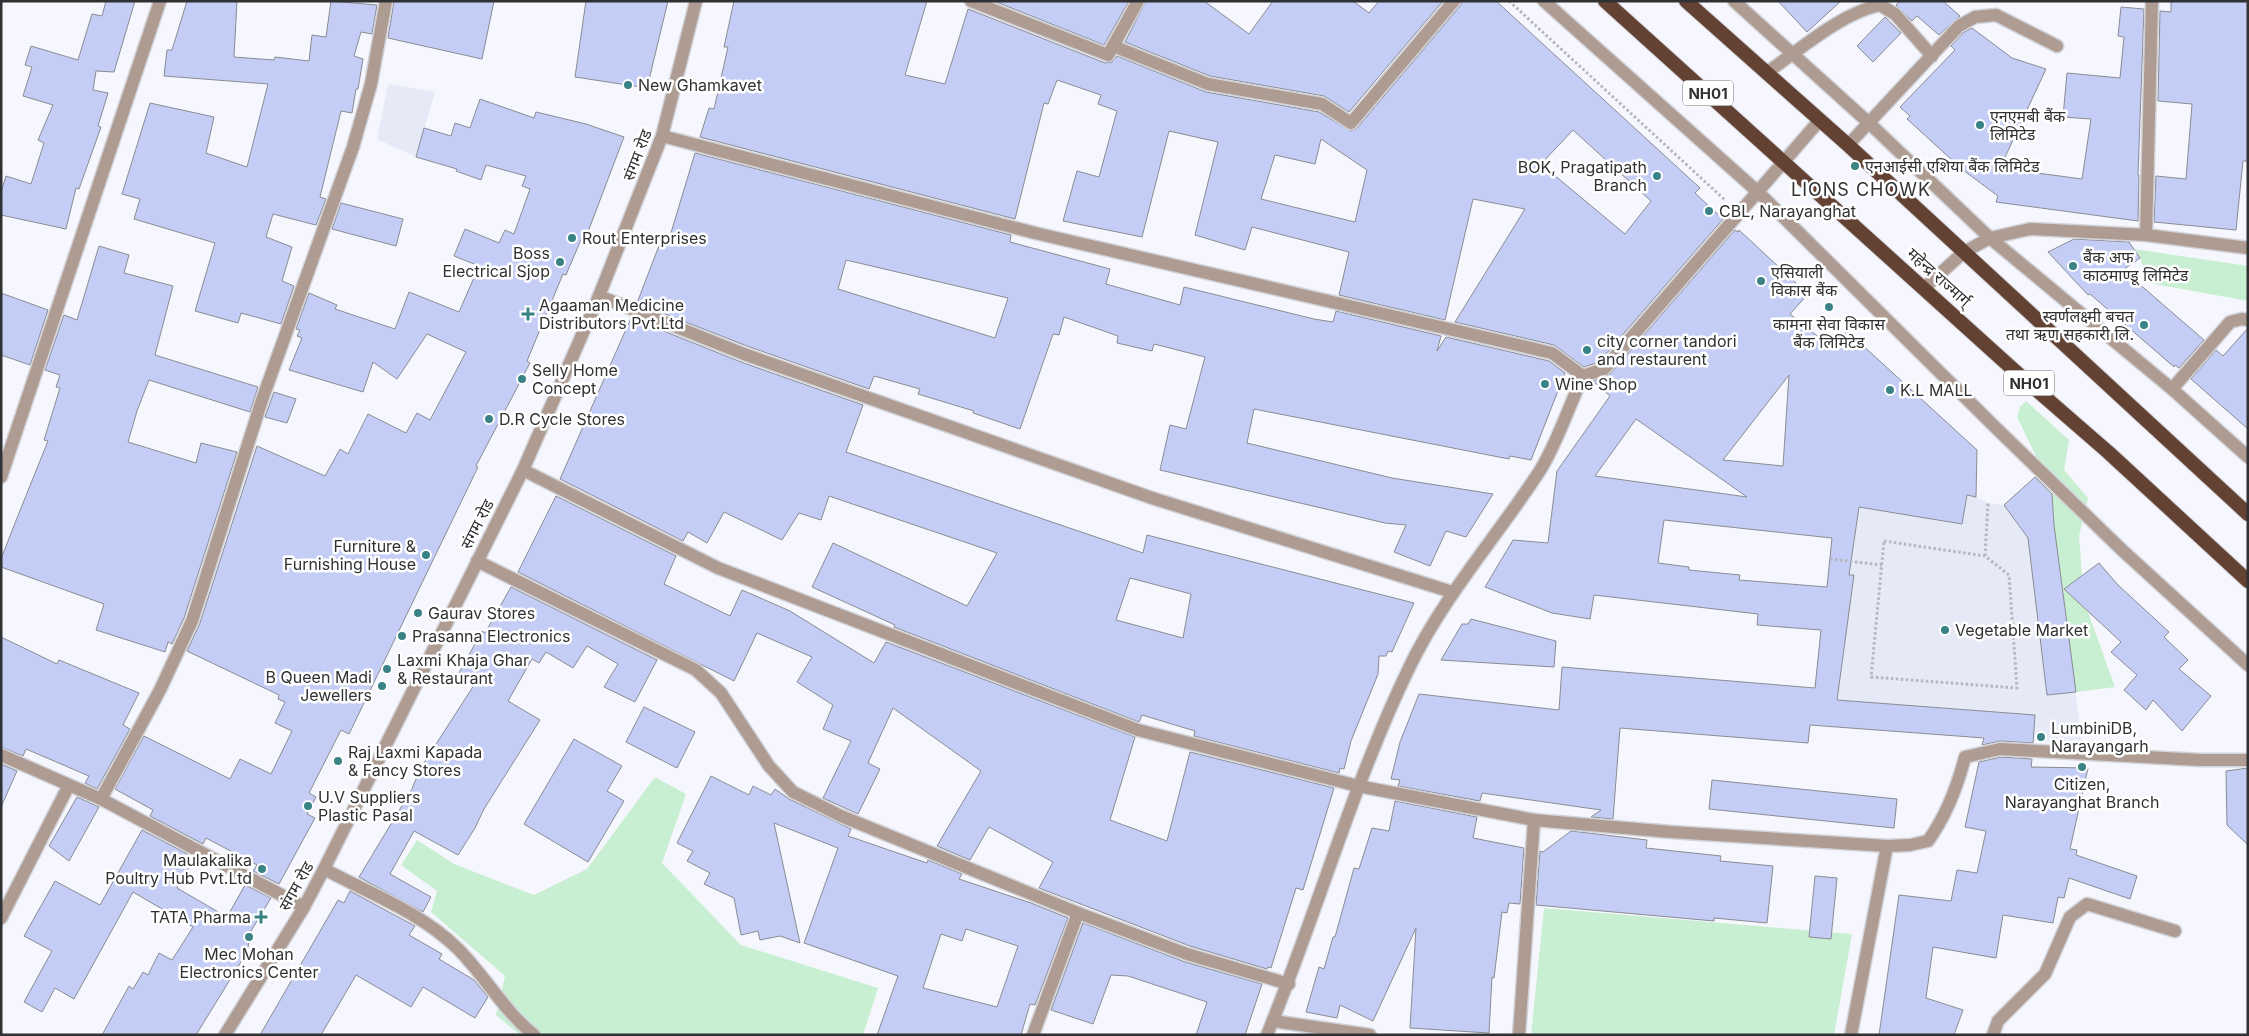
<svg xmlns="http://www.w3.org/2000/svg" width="2249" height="1036" viewBox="0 0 2249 1036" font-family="Inter,'Noto Sans Devanagari',sans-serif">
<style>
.built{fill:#e6eaf7}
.green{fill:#c8efd1}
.building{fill:#c4cdf6;stroke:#8b8c92;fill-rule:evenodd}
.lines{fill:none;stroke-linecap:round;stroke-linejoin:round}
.service-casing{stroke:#d2d3d9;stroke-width:15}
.minor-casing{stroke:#d2d3d9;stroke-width:15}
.tertiary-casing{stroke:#d2d3d9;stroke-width:15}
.trunk-casing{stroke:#d2d3d9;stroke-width:16}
.path{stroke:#b6b7bc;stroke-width:3;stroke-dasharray:2.5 2.5;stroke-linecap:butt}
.service{stroke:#ae9b92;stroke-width:12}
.minor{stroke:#ae9b92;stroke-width:12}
.tertiary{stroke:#ae9b92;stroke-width:12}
.trunk{stroke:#644233;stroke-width:14}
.poi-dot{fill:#398285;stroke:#fff;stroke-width:2}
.labels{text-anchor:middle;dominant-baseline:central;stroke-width:5;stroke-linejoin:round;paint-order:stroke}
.shield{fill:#fff;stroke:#6e6f70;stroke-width:1}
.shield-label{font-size:15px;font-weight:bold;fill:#303133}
.poi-label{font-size:16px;fill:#303133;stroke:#fff;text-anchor:start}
.street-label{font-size:16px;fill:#303133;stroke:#fff}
.neighbourhood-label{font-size:18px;letter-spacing:1px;fill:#303133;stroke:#fff}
</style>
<rect width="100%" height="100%" fill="#f6f7fe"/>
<g class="built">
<polygon points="388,84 435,92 416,157 377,139"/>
<polygon points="1840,472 1976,497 1988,503 2004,505 2020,491 2054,525 2082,744 1810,725"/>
</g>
<g class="green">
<polygon points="2134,249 2248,266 2248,301 2149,283 2140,258"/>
<polygon points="2026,401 2069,440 2064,470 2088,498 2079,536 2084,601 2115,687 2076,692 2054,525 2052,489 2017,417 2020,407"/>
<polygon points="655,777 686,794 662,863 741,945 878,988 863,1035 520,1035 496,1015 505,976 431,912 437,891 401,865 417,840 454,864 534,895 587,869"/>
<polygon points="1544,908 1852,934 1834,1035 1531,1035"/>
</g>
<g class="building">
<polygon points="106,1 135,1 114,72 96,71 93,90 108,93 98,126 101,127 79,189 76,188 66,229 1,215 1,192 6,176 31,184 44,143 38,140 53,105 23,96 32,67 25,65 31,46 78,60 92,14 102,16"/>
<polygon points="187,1 237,1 234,57 274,60 275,57 309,61 312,35 326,37 331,1 377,5 372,34 361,32 354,56 363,59 358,89 356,89 352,113 341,111 320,197 326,199 316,225 273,214 266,237 292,247 282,281 294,286 281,324 241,313 238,323 195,311 215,243 134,219 140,199 122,194 150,103 214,117 206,153 247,167 268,84 164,76 167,50 172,50"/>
<polygon points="394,1 494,1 482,59 388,38"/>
<polygon points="586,1 668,1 647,88 575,77"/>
<path d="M734 1H927L905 75 945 84 968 9 1105 63 1112 62 1117 56 1206 92 1319 112 1351 131 1357 128 1460 6 1462 1H1496L1700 188 1695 193 1723 219 1599 362 1584 367 1554 345 1455 322 1525 209 1473 199 1445 320 1339 295 1349 252 1252 227 1245 250 1195 235 1218 142 1169 131 1142 237 1063 221 1077 171 1099 177 1117 111 1098 104 1101 95 1057 80 1048 104 1044 103 1015 219 700 137 709 108 714 109 728 47H724ZM1573 130 1651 201 1625 234 1541 164ZM1321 139 1367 170 1355 222 1261 199 1275 155 1315 164Z"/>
<polygon points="994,1 1129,1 1104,45"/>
<polygon points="1146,1 1204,1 1249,34 1273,1 1353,1 1369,13 1379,1 1443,1 1349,112 1324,96 1210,76 1125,42"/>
<polygon points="1778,1 1841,1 1807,32"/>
<polygon points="1900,1 1943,1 1960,16 1939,35 1917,16 1912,21 1896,5"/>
<polygon points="2171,1 2248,1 2248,161 2243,161 2236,230 2154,222 2156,176 2186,179 2192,104 2158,101 2160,11 2171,12"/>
<polygon points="2121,7 2144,9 2138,175 2139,175 2138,221 1996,202 1998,196 1951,161 1953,161 1907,119 1910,116 1900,107 1955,50 1951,46 1964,32 1972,28 2012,58 2046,69 2000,168 2082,179 2091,119 2063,117 2067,73 2120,78 2124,37 2118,36"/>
<polygon points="1885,17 1901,33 1873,62 1857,46"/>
<polygon points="480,99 534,118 536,112 586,124 624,137 586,237 583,235 566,275 563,274 527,361 530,363 476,466 478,467 349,734 341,730 309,793 316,797 307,814 315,818 279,884 253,871 257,865 206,838 203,844 150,816 153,810 115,789 144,736 230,779 240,759 271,774 292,731 275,723 285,702 278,699 279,695 187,651 200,623 257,446 325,476 340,449 348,454 368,414 406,433 417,413 430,420 466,352 427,334 397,379 373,362 363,392 289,370 302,338 297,336 300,330 296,329 309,293 337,305 335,309 395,329 409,292 459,312 479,266 454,256 465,229 499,243 505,230 514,234 530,189 522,186 526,176 486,165 481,180 456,171 457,169 416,157 424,128 451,136 455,123 470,128"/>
<path d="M695 153 1011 235 1010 242 1110 269 1106 284 1180 305 1184 287 1314 319 1333 322 1336 311 1441 336 1437 351 1446 337 1549 361 1565 373 1531 460 1510 456 1509 459 1254 409 1247 443 1392 478 1493 494 1466 537 1446 531 1430 566 1394 552 1406 525 1385 523 1160 470 1170 425 1186 429 1205 357 1154 344 1152 351 1117 343 1118 336 1064 317 1059 335 1053 334 1020 429 973 413 974 411 918 394 920 389 874 376 869 389 747 346 637 303 660 243 667 246ZM846 260 1008 298 995 338 838 289Z"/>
<polygon points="341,203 403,219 396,246 332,229"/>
<path d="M1735 230 1738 232 1739 230 1808 294 1790 314 1832 348 1847 331 1977 450 1976 497 1967 495 1962 524 1859 507 1849 575H1854L1837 700 2035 715 2033 743 2000 741 1982 745 1984 738 1810 725 1808 743 1620 728 1613 819 1591 817 1601 810 1482 793 1480 801 1398 786 1400 780 1391 779 1400 742 1419 694 1559 710 1562 667 1815 688 1821 630 1757 625 1758 614 1594 595 1590 619 1552 613 1485 587 1513 540 1548 543 1557 471 1610 396 1593 381 1610 374ZM1789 375 1783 466 1723 460ZM1636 419 1713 473 1747 497 1595 476ZM1664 520 1832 538 1827 587 1739 580 1740 575 1689 570V567L1658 563Z"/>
<polygon points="2074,239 2129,242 2140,258 2123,270 2204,340 2179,368 2175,365 2174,367 2090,294 2088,295 2048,252"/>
<polygon points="99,246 129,255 124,273 173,286 155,355 258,387 250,412 149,380 137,411 128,442 196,463 201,443 237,452 184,618 172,644 168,642 165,652 96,630 104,604 1,567 1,559 17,518 48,441 44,440 60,388 56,387 60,375 45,370 64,315 77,320"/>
<polygon points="1,293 48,310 30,365 1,355"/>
<path d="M631 318 741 362 863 405 846 452 1143 553 1147 535 1414 603 1392 652 1388 651 1386 656H1379L1378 674 1351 741 1344 769 1340 768 1339 773 1194 736 1195 731 1142 715 1139 722 894 627 895 625 812 587 833 543 967 606 997 553 829 496 821 520 799 513 782 540 724 512 707 543 688 532 683 541 560 479ZM1130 578 1191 594 1183 638 1116 620Z"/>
<polygon points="2248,328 2248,429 2191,379 2216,350 2223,356"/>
<polygon points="274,392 296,399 287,423 265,417"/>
<polygon points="2035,477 2052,494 2054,525 2076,692 2047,695 2028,538 2004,505"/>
<polygon points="556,496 676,556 664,584 730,616 742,590 790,611 874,663 886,642 1135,737 1110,820 1167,841 1190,752 1334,788 1303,890 1296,888 1271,968 1268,967 1267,969 1190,946 1039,888 1053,862 989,827 970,860 937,846 981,771 893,708 868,763 880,769 858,814 823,798 851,741 823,729 833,705 797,682 812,657 757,633 734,681 518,572"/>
<polygon points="2099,563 2118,585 2169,632 2164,637 2188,660 2179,669 2211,696 2182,731 2153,700 2146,710 2124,690 2137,675 2111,652 2121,642 2064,589"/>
<polygon points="511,587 657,660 635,702 604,687 618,664 587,646 573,668 546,652 539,663 532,659 508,701 540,720 484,809 475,828 458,855 414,831 390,874 431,897 423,912 359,877 412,789 420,769 476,682 459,673 482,631 485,633"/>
<polygon points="1471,619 1556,641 1554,667 1441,660 1462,624 1468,624"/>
<polygon points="1,637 57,664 59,660 139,693 123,725 130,729 97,789 85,783 89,776 26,749 23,756 1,747"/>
<polygon points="644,707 695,732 677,768 626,742"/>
<polygon points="574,739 622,766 607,791 624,801 588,862 524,824"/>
<polygon points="2001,757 2032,759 2031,767 2088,768 2070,849 2077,850 2076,855 2137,876 2130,899 2069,878 2064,898 2058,897 2053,923 2003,915 1996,958 1933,947 1926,998 1963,1010 1954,1035 1879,1035 1899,895 1951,901 1957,870 1977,873 1986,831 1965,827 1979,762"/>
<polygon points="1,764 17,771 1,807"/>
<polygon points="2248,768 2248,845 2227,825 2226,771"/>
<path d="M711 776 749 795 753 786 771 795 775 789 789 799 851 829 848 836 927 863 928 860 962 874 959 879 1031 903 1068 918 1035 1005 1030 1004 1021 1035H877L898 976 804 943 838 848 774 823 800 943 780 936 760 940 758 931 741 935 734 898 704 884 710 873 687 861 693 851 677 843ZM966 929 1018 946 997 1007 923 988 941 934 962 941Z"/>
<polygon points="1712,780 1897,799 1894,828 1709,809"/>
<polygon points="77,797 99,807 69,861 49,846"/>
<polygon points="1395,801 1477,817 1473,838 1524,848 1520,904 1509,903 1507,913 1502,912 1494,978 1492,977 1489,1033 1410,1028 1416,928 1373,1021 1340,1005 1337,1018 1306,1012 1319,967 1324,969 1333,937 1335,937 1354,868 1359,869 1372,828 1389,831"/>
<polygon points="142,830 195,858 177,888 227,917 245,885 271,898 251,931 247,952 196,1035 102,1035 129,986 133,989 143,972 148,975 159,953 172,960 193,927 133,892 74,999 55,988 42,1012 24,1002 52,951 24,936 55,881 100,905"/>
<polygon points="1571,831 1647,840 1646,848 1721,856 1720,861 1773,866 1767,923 1714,918 1714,921 1536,905 1540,851 1543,852"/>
<polygon points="1815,876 1837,878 1831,939 1809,937"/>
<polygon points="350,891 415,926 409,935 442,954 439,959 474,980 488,997 475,1018 423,987 411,1007 356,975 321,1035 260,1035 338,900 344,903"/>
<polygon points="1083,923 1185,962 1262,984 1245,1035 1196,1035 1207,1002 1128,976 1111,975 1093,1024 1051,1010"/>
</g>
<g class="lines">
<defs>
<g id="service">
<polyline points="1544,1 1758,192 1996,428 2122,550 2248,665"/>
<polyline points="1734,1 1869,123 1990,238 2172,389 2248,457"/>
<path d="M1766 73C1800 50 1839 14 1880 5L1895 14 1932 56"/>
<polyline points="1848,145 1959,26 1975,17 1996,15 2057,46"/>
<path d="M324 869C369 893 422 913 458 949 485 976 504 1011 534 1035"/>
<polyline points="1851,1035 1887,846"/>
<polyline points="1993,1035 1998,1021 2045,974 2070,917 2087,904 2175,931"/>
</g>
<g id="minor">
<polyline points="971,1 1108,55 1138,1"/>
<polyline points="1113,46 1208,84 1322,104 1351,123 1454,1"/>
<polyline points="662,136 1035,233 1552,353 1583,376 1604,369 1819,121"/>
<polyline points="2146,235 2152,1"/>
<polyline points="1925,287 1964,252 1990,238 2030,229 2146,235 2248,248"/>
<polyline points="599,296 744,354 1152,498 1452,592"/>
<polyline points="2172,389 2230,322 2242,319 2248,320"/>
<path d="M523 470 718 568 1138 730 1358 786 1534 820 1671 832 1887 846 1910 845 1928 841C1946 816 1957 788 1965 757L2000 749 2200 760H2248"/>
<polyline points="1,477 160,1"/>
<polyline points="477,561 696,670 721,693 769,766 793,792 841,816 1078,913 1187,954 1289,984"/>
<polyline points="1,755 101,799 304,907"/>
<polyline points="101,799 160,690 192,621 262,400 353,147 371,84 386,1"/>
<polyline points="1,918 69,785"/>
<polyline points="1273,1021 1370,1035"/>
<polyline points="1033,1035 1078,913"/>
<path d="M1267 1035C1317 913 1352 786 1409 668 1443 597 1496 538 1539 472 1556 446 1569 406 1583 376"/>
<polyline points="1519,1035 1534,820"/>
</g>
<polyline id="tertiary" points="225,1035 304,907 324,869 523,470 599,296 662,136 696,1"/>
<g id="trunk">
<polyline points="1605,1 2016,372 2108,452 2248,581"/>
<polyline points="1686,1 1848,145 2248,514"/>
</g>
</defs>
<use href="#service" class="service-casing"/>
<use href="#minor" class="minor-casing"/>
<use href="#tertiary" class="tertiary-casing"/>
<use href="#trunk" class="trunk-casing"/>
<g class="path">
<polyline points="1509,1 1726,201"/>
<polygon points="1884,541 1985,556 2009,575 2017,688 1871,677"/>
<polyline points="1985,556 1988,503"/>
<polyline points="1830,559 1882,565"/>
</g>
<use href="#service" class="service"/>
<use href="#minor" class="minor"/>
<use href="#tertiary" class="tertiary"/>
<use href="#trunk" class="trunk"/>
</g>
<g class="poi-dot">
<circle cx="628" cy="85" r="5"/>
<circle cx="1980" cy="125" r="5"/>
<circle cx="1855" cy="166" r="5"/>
<circle cx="1657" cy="176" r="5"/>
<circle cx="1709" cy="211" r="5"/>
<circle cx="572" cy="238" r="5"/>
<circle cx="560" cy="262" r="5"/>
<circle cx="2073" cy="266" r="5"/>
<circle cx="1761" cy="281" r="5"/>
<circle cx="1829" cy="307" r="5"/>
<path d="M525.5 306.5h5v5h5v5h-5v5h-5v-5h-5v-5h5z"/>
<circle cx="2144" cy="325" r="5"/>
<circle cx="1587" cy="350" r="5"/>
<circle cx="522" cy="379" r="5"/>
<circle cx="1545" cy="384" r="5"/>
<circle cx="1890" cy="390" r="5"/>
<circle cx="489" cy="419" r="5"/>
<circle cx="426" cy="555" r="5"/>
<circle cx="418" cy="613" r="5"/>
<circle cx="1945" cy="630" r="5"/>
<circle cx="402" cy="636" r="5"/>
<circle cx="387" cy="669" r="5"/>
<circle cx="382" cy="686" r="5"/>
<circle cx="2041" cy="737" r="5"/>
<circle cx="338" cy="761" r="5"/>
<circle cx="2082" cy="767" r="5"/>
<circle cx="308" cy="806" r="5"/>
<circle cx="262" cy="869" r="5"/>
<path d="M258.5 909.5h5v5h5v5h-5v5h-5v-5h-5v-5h5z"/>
<circle cx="249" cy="937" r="5"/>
</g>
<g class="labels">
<g class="shield">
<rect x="1683" y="80.5" width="50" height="25" rx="4"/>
<rect x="2004" y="370.5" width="50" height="25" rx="4"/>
</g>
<g class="shield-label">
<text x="1708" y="93">NH01</text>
<text x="2029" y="383">NH01</text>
</g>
<g class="poi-label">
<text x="638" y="85">New Ghamkavet</text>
<text x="1990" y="116">एनएमबी बैंक<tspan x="1990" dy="18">लिमिटेड</tspan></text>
<text x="1865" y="166">एनआईसी एशिया बैंक लिमिटेड</text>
<text x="1647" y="167" text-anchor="end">BOK, Pragatipath<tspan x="1647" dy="18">Branch</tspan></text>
<text x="1719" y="211">CBL, Narayanghat</text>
<text x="582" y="238">Rout Enterprises</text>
<text x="550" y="253" text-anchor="end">Boss<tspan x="550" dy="18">Electrical Sjop</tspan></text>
<text x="2083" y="257">बैंक अफ<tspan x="2083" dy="18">काठमाण्डू लिमिटेड</tspan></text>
<text x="1771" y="272">एसियाली<tspan x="1771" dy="18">विकास बैंक</tspan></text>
<text x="539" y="305">Agaaman Medicine<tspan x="539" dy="18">Distributors Pvt.Ltd</tspan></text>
<text x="2134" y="316" text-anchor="end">स्वर्णलक्ष्मी बचत<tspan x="2134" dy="18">तथा ऋण सहकारी लि.</tspan></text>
<text x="1829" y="324" text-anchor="middle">कामना सेवा विकास<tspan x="1829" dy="18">बैंक लिमिटेड</tspan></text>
<text x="1597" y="341">city corner tandori<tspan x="1597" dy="18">and restaurent</tspan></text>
<text x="532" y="370">Selly Home<tspan x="532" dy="18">Concept</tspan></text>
<text x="1555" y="384">Wine Shop</text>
<text x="1900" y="390">K.L MALL</text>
<text x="499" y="419">D.R Cycle Stores</text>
<text x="416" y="546" text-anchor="end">Furniture &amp;<tspan x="416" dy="18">Furnishing House</tspan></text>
<text x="428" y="613">Gaurav Stores</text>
<text x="1955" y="630">Vegetable Market</text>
<text x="412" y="636">Prasanna Electronics</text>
<text x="397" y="660">Laxmi Khaja Ghar<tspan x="397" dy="18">&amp; Restaurant</tspan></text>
<text x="372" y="677" text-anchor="end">B Queen Madi<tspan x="372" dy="18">Jewellers</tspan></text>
<text x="2051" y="728">LumbiniDB,<tspan x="2051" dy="18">Narayangarh</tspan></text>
<text x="348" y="752">Raj Laxmi Kapada<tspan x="348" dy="18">&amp; Fancy Stores</tspan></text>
<text x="2082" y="784" text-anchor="middle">Citizen,<tspan x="2082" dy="18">Narayanghat Branch</tspan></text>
<text x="318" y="797">U.V Suppliers<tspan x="318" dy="18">Plastic Pasal</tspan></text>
<text x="252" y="860" text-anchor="end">Maulakalika<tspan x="252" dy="18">Poultry Hub Pvt.Ltd</tspan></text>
<text x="251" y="917" text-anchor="end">TATA Pharma</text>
<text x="249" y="954" text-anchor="middle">Mec Mohan<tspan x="249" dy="18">Electronics Center</tspan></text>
</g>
<g class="street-label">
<text transform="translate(637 155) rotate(-69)">संगम रोड</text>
<text transform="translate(1939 277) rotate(42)">महेन्द्र राज्मार्ग्</text>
<text transform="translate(477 524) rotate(-63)">संगम रोड</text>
<text transform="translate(296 886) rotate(-61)">संगम रोड</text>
</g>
<g class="neighbourhood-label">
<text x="1861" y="189">LIONS CHOWK</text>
</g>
</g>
<rect width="2249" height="1036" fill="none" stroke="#303133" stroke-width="5"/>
</svg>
